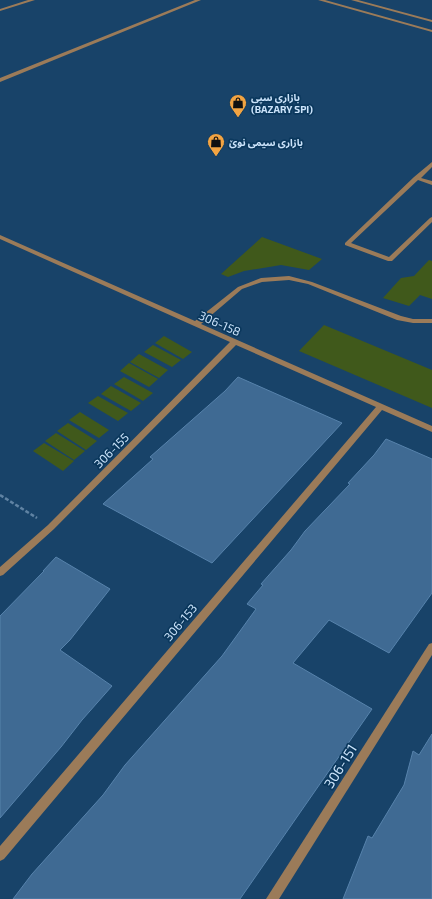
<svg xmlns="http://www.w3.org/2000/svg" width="432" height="899" viewBox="0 0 432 899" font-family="'Exo 2','Noto Sans Arabic',sans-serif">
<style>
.green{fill:#40591b}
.building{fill:#3f6a93;stroke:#5783ac}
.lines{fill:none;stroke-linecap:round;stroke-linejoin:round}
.path{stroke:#6083a3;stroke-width:2.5;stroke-dasharray:4 2;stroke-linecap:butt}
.service{fill:#9b7b59;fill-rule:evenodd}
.minor{fill:#9b7b59;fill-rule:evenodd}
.tertiary{fill:#9b7b59;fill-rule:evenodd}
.labels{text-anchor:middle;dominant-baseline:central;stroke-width:3.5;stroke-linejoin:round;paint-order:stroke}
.far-poi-label{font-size:10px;font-weight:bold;fill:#cbe3fa;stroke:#0b385d;text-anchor:start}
.street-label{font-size:12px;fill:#cbe3fa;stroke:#0b385d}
.near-street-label{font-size:14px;fill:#cbe3fa;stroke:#0b385d}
</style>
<rect width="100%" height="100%" fill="#184369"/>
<g class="green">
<polygon points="262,237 322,259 309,270 281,265 244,271 228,277 221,274"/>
<polygon points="429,260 432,261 432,299 420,295 409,306 383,298 401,278 414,276"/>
<polygon points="324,325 432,370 432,408 299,351"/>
<polygon points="164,336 192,352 183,359 155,343"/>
<polygon points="153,345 181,360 172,367 144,352"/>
<polygon points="139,354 168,370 159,378 130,362"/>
<polygon points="129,363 158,379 149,387 120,371"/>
<polygon points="124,377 153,393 143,401 114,384"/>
<polygon points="111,386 141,403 131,411 101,394"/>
<polygon points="98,396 128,413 118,421 88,403"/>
<polygon points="80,412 109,430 99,438 69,420"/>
<polygon points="68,423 97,441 86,450 57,431"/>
<polygon points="56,433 85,451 74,460 45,441"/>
<polygon points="44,443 74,461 63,471 33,451"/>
</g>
<g class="building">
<polygon points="238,377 342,423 212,563 103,504 153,459 150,457 225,391"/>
<polygon points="386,439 432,459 432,593 389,653 329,620 293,663 372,709 240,899 13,899 32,874 103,795 125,765 222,656 256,609 247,604 263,585 261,584 291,550 305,531 350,484 348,483 374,455"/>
<polygon points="56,557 110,589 70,640 60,650 112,686 82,720 61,747 0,818 0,616 44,571 43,571"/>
<polygon points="432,734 432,899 343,899 368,836 372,838 404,785 413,751 419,755"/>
</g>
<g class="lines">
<polyline class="path" points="0,495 37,518"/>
<polygon class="service" points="432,162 432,167 421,178 432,181 432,185 418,180 351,243 389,257 430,218 432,217 432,222 392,261 388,261 345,245 345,243 414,177"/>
<g class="minor">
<polygon points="195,0 201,0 0,82 0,78"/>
<polygon points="0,235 195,321 238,287 261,278 289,276 312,282 401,316 413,319 432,319 432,323 413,323 397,320 308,284 289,280 262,282 242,289 201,324 432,426 432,432 382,410 4,859 0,861 0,846 376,407 236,345 54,529 3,575 0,576 0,567 48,525 230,342 0,239"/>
<polygon points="432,643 432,655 279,899 266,899 429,644"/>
</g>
<g class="tertiary">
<polygon points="28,0 35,0 0,11 0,9"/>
<polygon points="318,0 325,0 432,30 432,32"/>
<polygon points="351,0 358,0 432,20 432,22"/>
</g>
</g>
<defs>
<symbol id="shop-pin" viewBox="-11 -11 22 30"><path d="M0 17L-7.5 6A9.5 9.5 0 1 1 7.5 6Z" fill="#f3a442" stroke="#0b385d"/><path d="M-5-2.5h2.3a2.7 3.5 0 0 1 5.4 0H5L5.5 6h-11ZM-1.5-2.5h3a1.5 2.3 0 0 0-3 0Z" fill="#111"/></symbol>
</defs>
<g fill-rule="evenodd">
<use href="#shop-pin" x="228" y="93" width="20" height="27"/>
<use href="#shop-pin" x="206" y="132" width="20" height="27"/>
</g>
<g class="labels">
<g class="far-poi-label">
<text x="251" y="97">بازاڕی سپی<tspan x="251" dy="12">(BAZARY SPI)</tspan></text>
<text x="229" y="142">بازاری سیمی نوێ</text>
</g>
<g class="street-label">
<text transform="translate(220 323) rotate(24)">306-158</text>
<text transform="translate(111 450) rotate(-45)">306-155</text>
<text transform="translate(180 622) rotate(-50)">306-153</text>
</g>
<g class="near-street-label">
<text transform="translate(340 766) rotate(-58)">306-151</text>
</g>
</g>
</svg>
